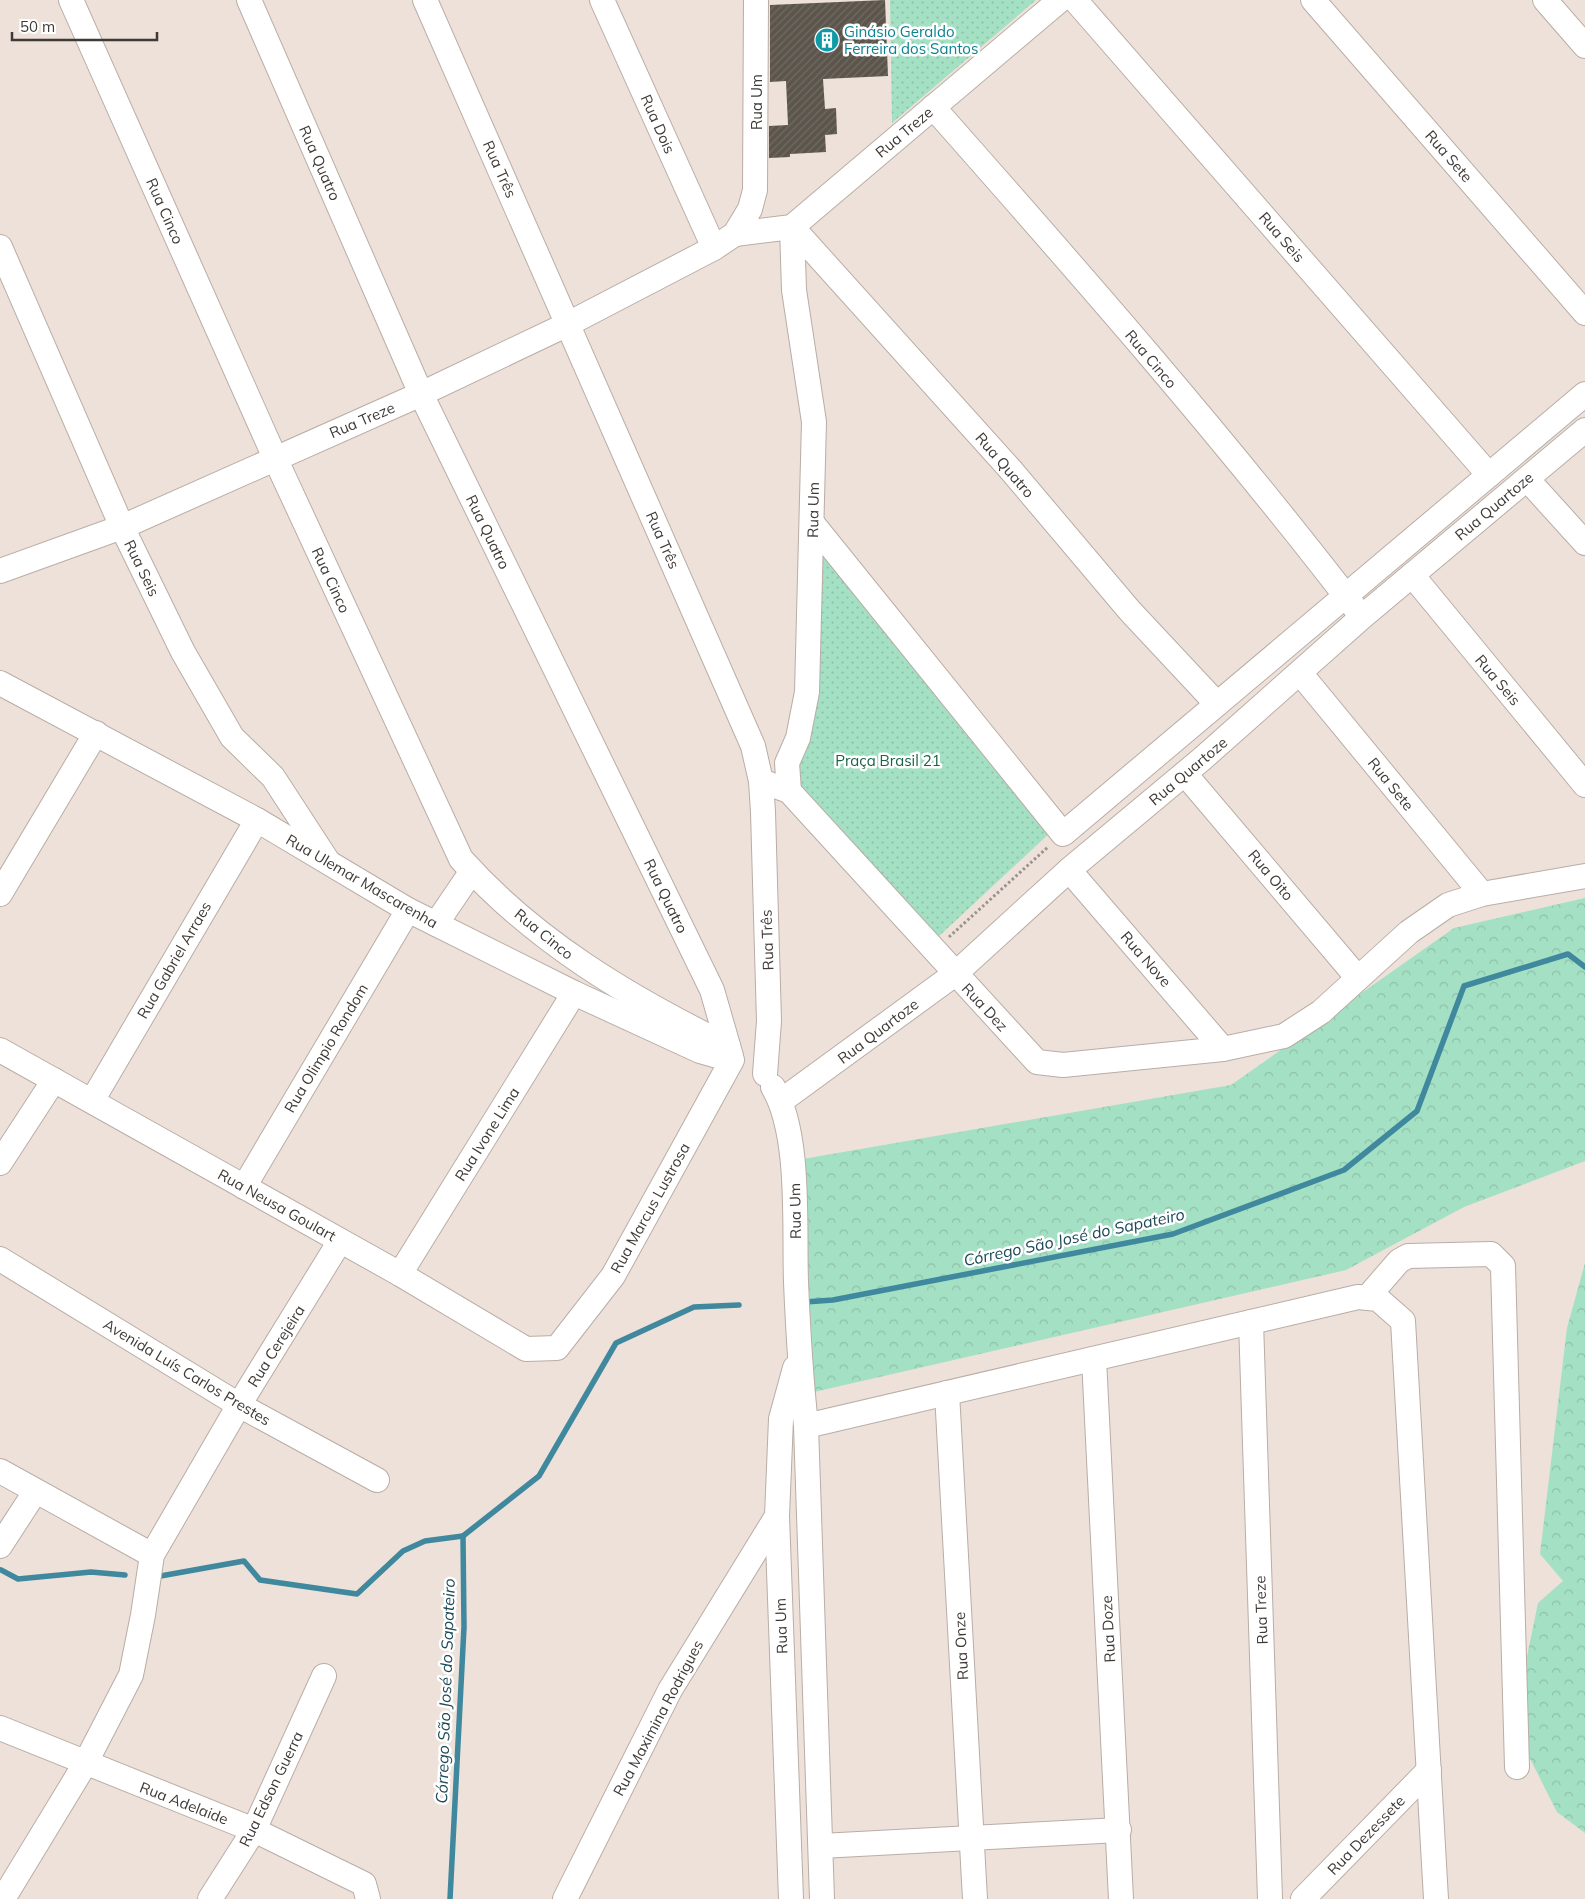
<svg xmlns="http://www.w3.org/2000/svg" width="1585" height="1899" viewBox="0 0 1585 1899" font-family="Mulish,sans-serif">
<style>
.green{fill:url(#green-dots)}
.forest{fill:url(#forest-crowns)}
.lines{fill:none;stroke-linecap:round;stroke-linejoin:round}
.stream{stroke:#3f889d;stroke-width:5.5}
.building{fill:url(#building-hatch)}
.minor-casing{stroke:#b9ada6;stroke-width:26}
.path{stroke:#9a928c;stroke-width:3;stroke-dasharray:2.5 2.5;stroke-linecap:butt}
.minor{stroke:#fff;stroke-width:24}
.labels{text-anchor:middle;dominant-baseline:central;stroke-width:5;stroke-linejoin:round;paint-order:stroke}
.culture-label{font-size:15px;fill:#0d838f;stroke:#fff;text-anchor:start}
.street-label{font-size:15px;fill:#3e3a37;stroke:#fff}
.park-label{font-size:15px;fill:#1b6248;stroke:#fff}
.water-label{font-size:16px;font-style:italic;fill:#1d4a58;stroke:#fff}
</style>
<defs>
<pattern id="green-dots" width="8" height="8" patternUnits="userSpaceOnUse" patternTransform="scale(1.25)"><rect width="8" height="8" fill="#a4e0c4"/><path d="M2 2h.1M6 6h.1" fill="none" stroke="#8ec1a9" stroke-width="1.8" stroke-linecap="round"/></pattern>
<pattern id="forest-crowns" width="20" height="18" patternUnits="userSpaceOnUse" patternTransform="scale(1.25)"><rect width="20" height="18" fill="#a4e0c4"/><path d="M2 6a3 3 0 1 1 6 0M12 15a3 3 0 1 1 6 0" fill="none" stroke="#8ec1a9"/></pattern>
<pattern id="building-hatch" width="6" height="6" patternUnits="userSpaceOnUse" patternTransform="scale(1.25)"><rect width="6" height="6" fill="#5c554c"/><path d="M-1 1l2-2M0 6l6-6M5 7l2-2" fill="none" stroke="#716b64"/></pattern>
</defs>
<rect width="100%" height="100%" fill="#ede1d9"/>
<g class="green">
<polygon points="890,0 1036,0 892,123"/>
<polygon points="816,542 1053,830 937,938 793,780"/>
</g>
<g class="forest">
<polygon points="1585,898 1585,1161 1464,1207 1346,1270 814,1392 803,1159 1231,1085 1454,928"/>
<polygon points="1585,1263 1585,1833 1557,1812 1513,1725 1538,1603 1563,1581 1540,1554 1567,1328"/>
</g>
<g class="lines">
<g class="stream">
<polyline points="805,1302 833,1300 1173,1234 1344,1170 1417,1111 1464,986 1568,954 1585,967"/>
<polyline points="463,1536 539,1476 616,1343 694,1307 739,1305"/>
<polyline points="1,1570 18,1579 91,1572 125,1575"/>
<polyline points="155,1577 244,1561 260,1580 357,1594 403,1551 425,1541 463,1536"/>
<polyline points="450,1899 464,1627 463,1536"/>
</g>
</g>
<polygon class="building" points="885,0 888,76 823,79 825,109 836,108 837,134 825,135 826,152 790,154 790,157 769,158 769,126 788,125 786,81 770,82 770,5"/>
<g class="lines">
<defs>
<g id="minor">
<path d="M71 0 275 458 461 859C534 941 630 998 728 1046"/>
<polyline points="249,0 421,394 712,990 731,1056"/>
<polyline points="425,0 753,746 761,781 763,812 769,1021 765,1074"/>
<polyline points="602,0 714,248"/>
<polyline points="1075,0 1489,475"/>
<polyline points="1313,0 1585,313"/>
<polyline points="1545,0 1585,46"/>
<path d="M933 107C1077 270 1222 435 1355 608"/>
<polyline points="792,227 1010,469 1130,611 1217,704"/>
<polyline points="735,234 792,227 1060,0"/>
<polyline points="0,247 122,527 183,652 232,737 273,777 327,860"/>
<polyline points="1527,479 1585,543"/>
<polyline points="813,524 1063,834 1585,394"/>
<polyline points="0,571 122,527 421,394 568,324 714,248 735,234 750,209 755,190 756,0"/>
<polyline points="1412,575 1585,785"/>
<polyline points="1300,673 1482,894"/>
<polyline points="0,683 257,820 408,910 574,993 700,1051 728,1059"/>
<polyline points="1185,774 1357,977"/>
<polyline points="761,781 789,791 1037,1062 1063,1065 1223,1049 1284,1036 1321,1012 1409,932 1448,905 1482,894 1585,876"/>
<polyline points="789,791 787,763 798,738 807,692 814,422 794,290 792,227"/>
<polyline points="1069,870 1223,1049"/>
<polyline points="0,894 96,733"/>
<polyline points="436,924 472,871"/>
<polyline points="0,1050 400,1274 526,1349 557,1348 613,1276 732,1060"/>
<path d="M773 1087C801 1134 794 1227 796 1282 798 1330 801 1378 806 1426L822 1899"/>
<polyline points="92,1101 257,820"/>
<polyline points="781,1101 955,974 1069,870 1202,759 1362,617 1585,430"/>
<polyline points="0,1163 54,1080"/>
<polyline points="244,1187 408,910"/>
<polyline points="0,1259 239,1405 377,1480"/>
<polyline points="400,1274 574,993"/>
<polyline points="1367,1298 1399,1261 1408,1256 1491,1254 1503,1266 1517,1767"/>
<polyline points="1251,1322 1270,1899"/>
<polyline points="1094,1359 1121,1899"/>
<polyline points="947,1393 975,1899"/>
<polyline points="806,1426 1358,1297 1378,1299 1403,1321 1436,1899"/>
<polyline points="0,1471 152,1555"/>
<polyline points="0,1546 35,1492"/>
<polyline points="0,1728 254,1830 364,1884 368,1899"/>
<polyline points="821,1846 1119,1830"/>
<polyline points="3,1899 85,1764 131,1675 143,1615 152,1555 239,1405 340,1241"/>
<polyline points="210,1899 254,1830 324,1676"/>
<polyline points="565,1899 670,1690 777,1516"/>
<polyline points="791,1899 777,1516 781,1419 795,1368"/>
<polyline points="1303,1899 1429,1770"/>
</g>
</defs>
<use href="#minor" class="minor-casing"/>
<polyline class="path" points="949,937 1048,847"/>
<use href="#minor" class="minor"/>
</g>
<defs>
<symbol id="building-disc" viewBox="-11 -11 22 22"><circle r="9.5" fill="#0f9aa8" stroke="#fff"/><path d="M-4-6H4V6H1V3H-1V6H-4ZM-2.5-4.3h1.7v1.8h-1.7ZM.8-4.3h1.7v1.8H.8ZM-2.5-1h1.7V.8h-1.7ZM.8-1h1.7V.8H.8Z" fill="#fff"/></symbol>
</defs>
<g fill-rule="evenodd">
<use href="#building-disc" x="813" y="26" width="28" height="28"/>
</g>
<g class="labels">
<g class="culture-label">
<text x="844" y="31">Ginásio Geraldo<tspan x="844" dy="17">Ferreira dos Santos</tspan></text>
</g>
<g class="street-label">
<text transform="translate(756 102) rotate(-90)">Rua Um</text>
<text transform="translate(658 124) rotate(66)">Rua Dois</text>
<text transform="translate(904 132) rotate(-40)">Rua Treze</text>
<text transform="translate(1449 156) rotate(49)">Rua Sete</text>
<text transform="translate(320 163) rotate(66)">Rua Quatro</text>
<text transform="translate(500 169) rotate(66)">Rua Três</text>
<text transform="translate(165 211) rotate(66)">Rua Cinco</text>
<text transform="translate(1282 237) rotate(49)">Rua Seis</text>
<text transform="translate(1151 359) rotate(50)">Rua Cinco</text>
<text transform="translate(362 420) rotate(-23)">Rua Treze</text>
<text transform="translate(1005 465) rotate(49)">Rua Quatro</text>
<text transform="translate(1494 506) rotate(-40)">Rua Quartoze</text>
<text transform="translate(813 510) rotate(-89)">Rua Um</text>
<text transform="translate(488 532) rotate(64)">Rua Quatro</text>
<text transform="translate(663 540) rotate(66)">Rua Três</text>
<text transform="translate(142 568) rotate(64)">Rua Seis</text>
<text transform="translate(331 580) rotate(65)">Rua Cinco</text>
<text transform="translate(1498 680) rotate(50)">Rua Seis</text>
<text transform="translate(1188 771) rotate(-40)">Rua Quartoze</text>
<text transform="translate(1391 784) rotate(51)">Rua Sete</text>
<text transform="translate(1271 875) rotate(50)">Rua Oito</text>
<text transform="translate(362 881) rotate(30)">Rua Ulemar Mascarenha</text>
<text transform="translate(666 896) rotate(64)">Rua Quatro</text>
<text transform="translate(544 934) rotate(39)">Rua Cinco</text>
<text transform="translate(767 940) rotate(-92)">Rua Três</text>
<text transform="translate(1146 959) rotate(49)">Rua Nove</text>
<text transform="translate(174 960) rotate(-60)">Rua Gabriel Arraes</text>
<text transform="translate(985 1007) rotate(47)">Rua Dez</text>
<text transform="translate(878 1031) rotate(-37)">Rua Quartoze</text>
<text transform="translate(326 1048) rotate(-59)">Rua Olimpio Rondom</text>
<text transform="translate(487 1134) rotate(-58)">Rua Ivone Lima</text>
<text transform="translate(277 1205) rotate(29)">Rua Neusa Goulart</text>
<text transform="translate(650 1208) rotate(-61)">Rua Marcus Lustrosa</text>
<text transform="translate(795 1211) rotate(-91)">Rua Um</text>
<text transform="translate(276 1346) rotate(-58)">Rua Cerejeira</text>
<text transform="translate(187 1372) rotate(31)">Avenida Luís Carlos Prestes</text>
<text transform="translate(1261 1610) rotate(-92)">Rua Treze</text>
<text transform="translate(781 1626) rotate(-92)">Rua Um</text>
<text transform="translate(1108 1629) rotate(-93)">Rua Doze</text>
<text transform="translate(961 1646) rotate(-93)">Rua Onze</text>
<text transform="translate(658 1718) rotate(-62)">Rua Maximina Rodrigues</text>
<text transform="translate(271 1789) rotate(-64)">Rua Edson Guerra</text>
<text transform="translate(184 1803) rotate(21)">Rua Adelaide</text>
<text transform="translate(1366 1835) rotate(-46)">Rua Dezessete</text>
</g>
<g class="park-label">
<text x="888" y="760">Praça Brasil 21</text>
</g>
<g class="water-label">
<text transform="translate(1074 1237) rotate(-12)">Córrego São José do Sapateiro</text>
<text transform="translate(445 1691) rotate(-88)">Córrego São José do Sapateiro</text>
</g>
</g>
<path d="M12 32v8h145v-8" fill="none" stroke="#3e3a37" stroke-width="2.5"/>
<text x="20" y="32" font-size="15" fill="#3e3a37" stroke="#ffffff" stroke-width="4" paint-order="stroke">50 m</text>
</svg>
